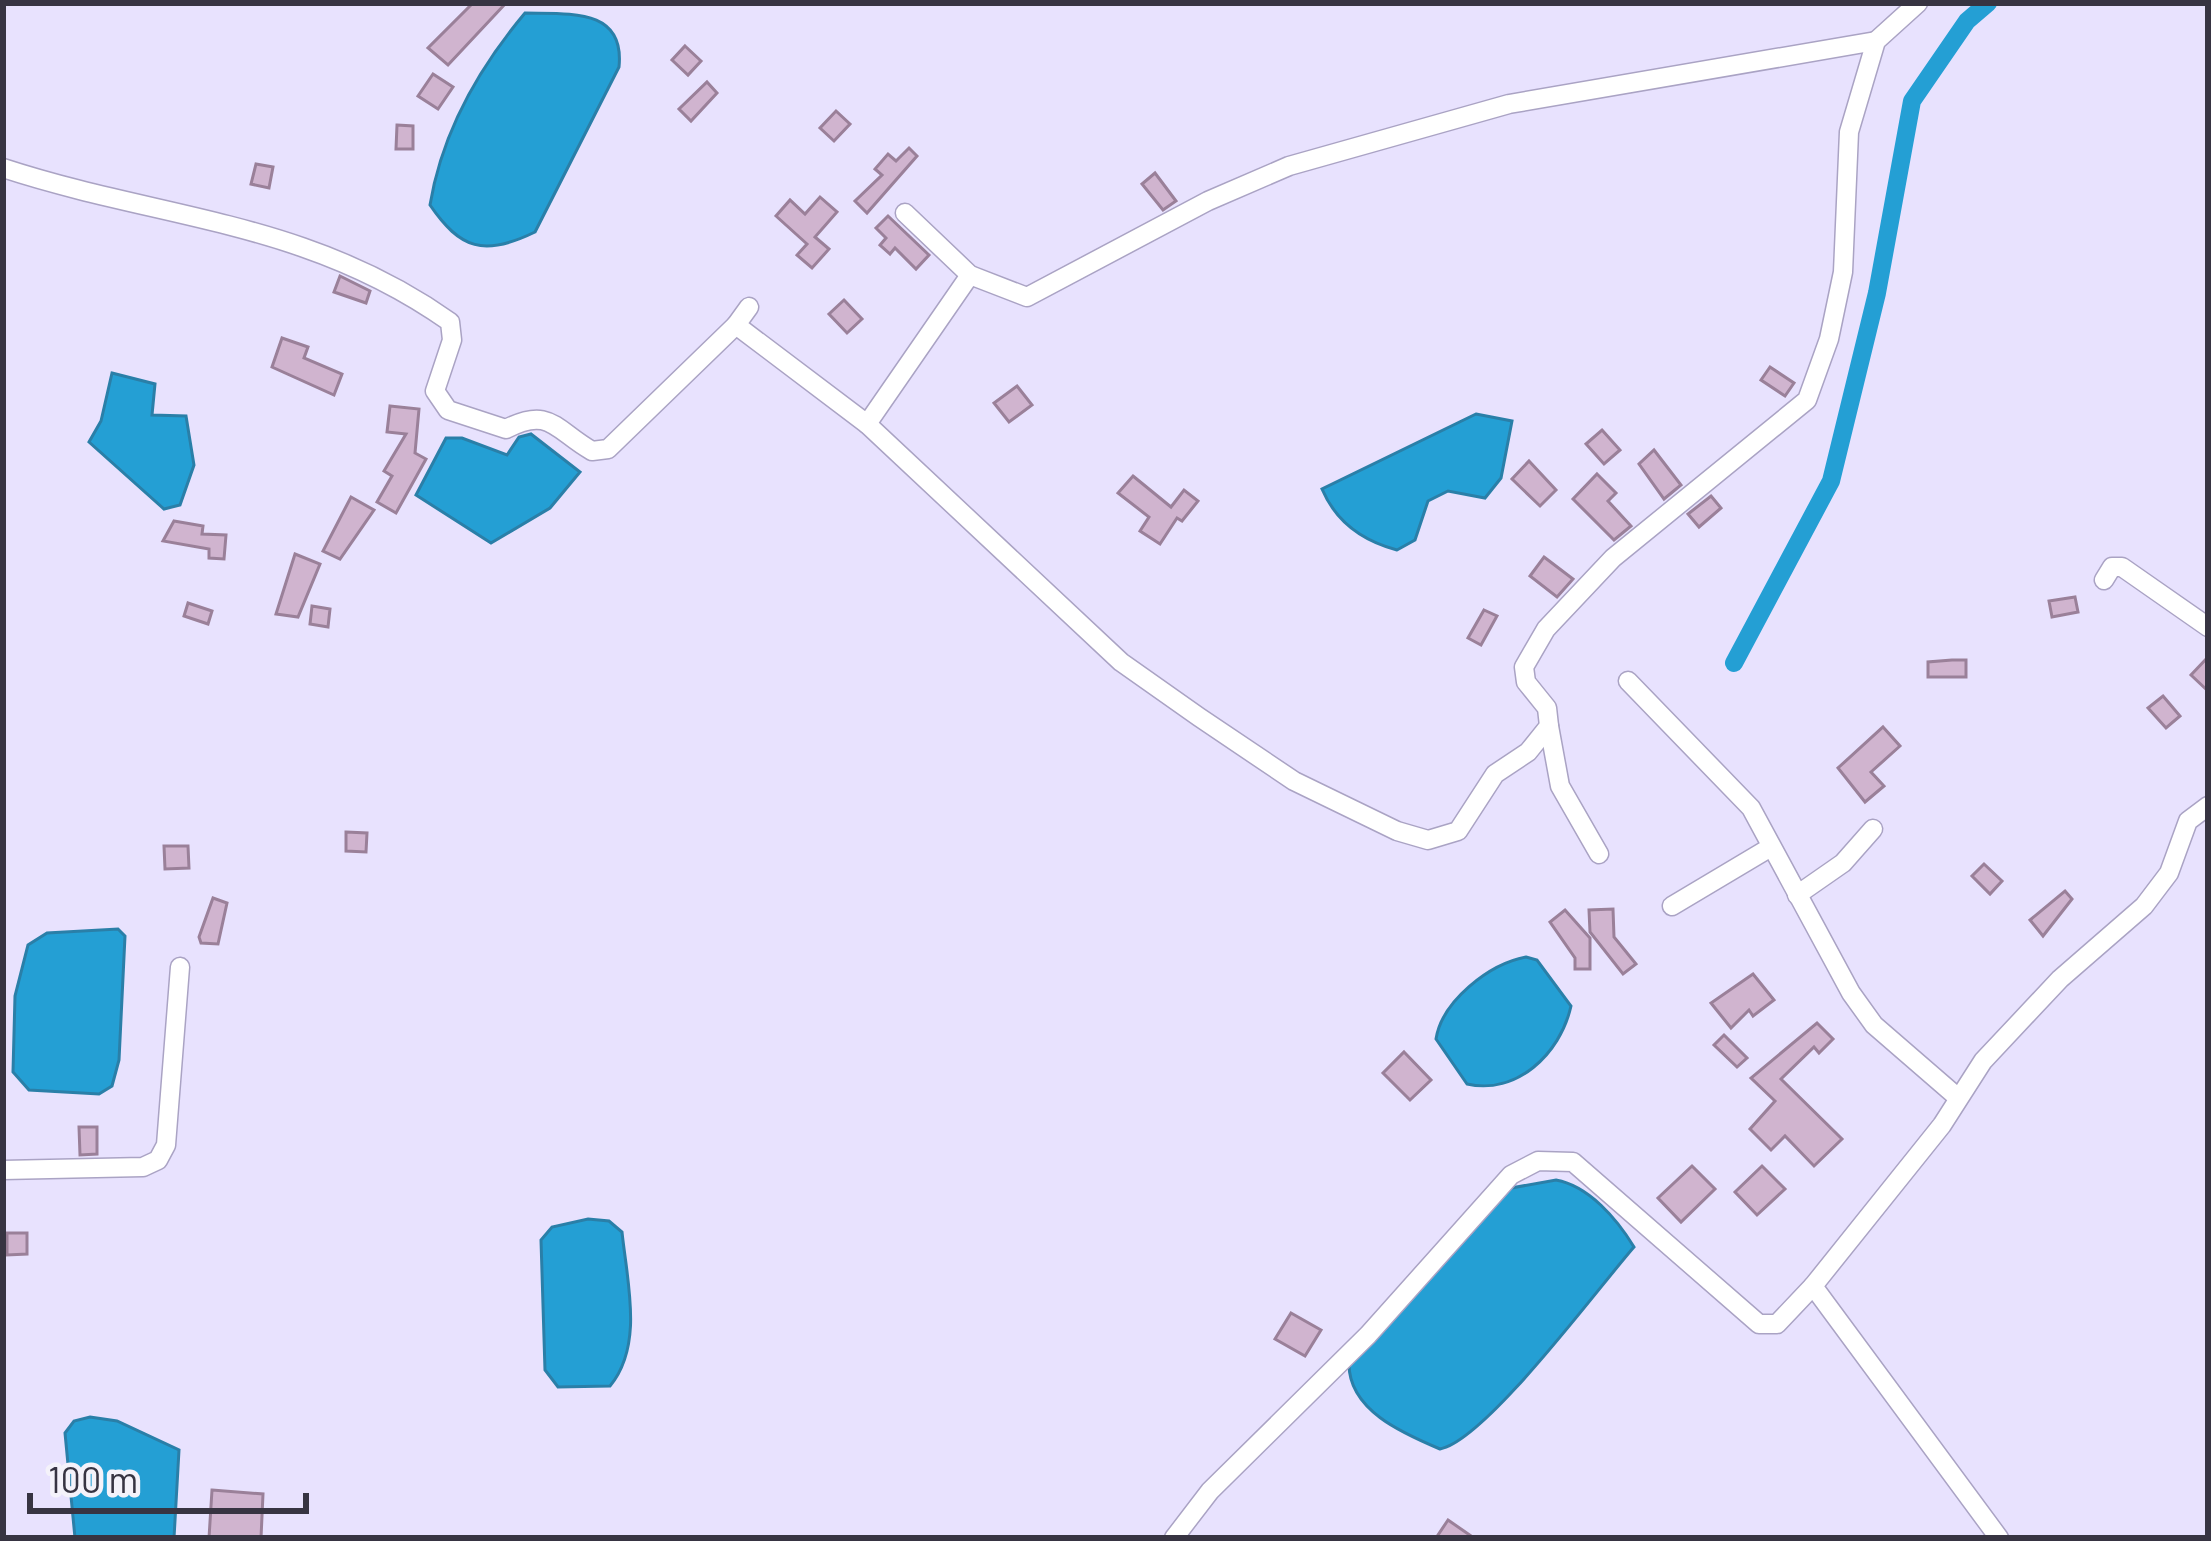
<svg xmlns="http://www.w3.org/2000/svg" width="2211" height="1541" viewBox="0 0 2211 1541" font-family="Barlow,sans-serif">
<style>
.water{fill:#249fd4;stroke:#2a7fa8;stroke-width:3}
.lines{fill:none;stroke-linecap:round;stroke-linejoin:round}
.canal{stroke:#249fd4;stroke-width:18}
.building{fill:#d0b4cf;stroke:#9a8099;stroke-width:3}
.minor-casing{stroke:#aaa3c4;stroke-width:21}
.minor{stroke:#fff;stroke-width:18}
</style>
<rect width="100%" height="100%" fill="#e8e2fe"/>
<g class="water">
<path d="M525 13C570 14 625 8 619 67L535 232C484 257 460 249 430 205 442 132 478 69 525 13Z"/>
<polygon points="112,373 155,384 152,415 186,416 194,465 180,505 164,509 89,442 101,421"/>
<path d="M1476 414 1512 421 1501 478 1485 498 1448 491 1428 501 1415 540 1397 550C1363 541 1336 522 1322 489Z"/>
<polygon points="531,434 580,472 550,508 491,543 416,495 446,438 462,438 507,455 519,437"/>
<polygon points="118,929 125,936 119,1060 112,1086 99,1094 29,1090 13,1072 15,996 28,945 47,933"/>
<path d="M1526 957 1537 960 1571 1006C1560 1055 1516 1095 1467 1084L1436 1039C1442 1001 1489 964 1526 957Z"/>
<path d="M1556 1180C1589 1186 1617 1219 1634 1247 1598 1288 1485 1441 1440 1449 1402 1433 1349 1410 1349 1364L1500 1190Z"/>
<path d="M588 1219 609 1221 622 1232C627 1281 644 1345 610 1386L558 1387 545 1370 541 1240 552 1227Z"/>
<polygon points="90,1417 117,1421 179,1450 174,1538 75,1538 65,1433 74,1421"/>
</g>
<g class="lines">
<polyline class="canal" points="1734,663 1831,481 1877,293 1912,101 1967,21 1988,3"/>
</g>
<g class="building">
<polygon points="473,3 506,3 448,65 428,48"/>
<polygon points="685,46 701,61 688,75 672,60"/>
<polygon points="433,74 453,87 438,109 418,96"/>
<polygon points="707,82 717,93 691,121 679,109"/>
<polygon points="836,111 850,124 834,141 820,128"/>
<polygon points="397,125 413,126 413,149 396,149"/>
<polygon points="909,148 917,156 867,213 855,201 882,175 875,169 888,154 896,161"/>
<polygon points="256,164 273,167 269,188 251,184"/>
<polygon points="1155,173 1176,201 1163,210 1142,184"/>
<polygon points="820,197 837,212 815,237 829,249 812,268 797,255 807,244 776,216 790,200 805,214"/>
<polygon points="888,216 929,255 916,269 895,248 890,254 880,245 886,238 876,228"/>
<polygon points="340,276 370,291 366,303 334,292"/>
<polygon points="844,300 862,319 847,333 829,314"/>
<polygon points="282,338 308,347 304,358 342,374 334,395 272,367"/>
<polygon points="1770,367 1794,383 1785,396 1761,380"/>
<polygon points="1017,386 1032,405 1009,422 994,403"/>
<polygon points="390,406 419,409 415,453 426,459 396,513 377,502 392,476 384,471 406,434 387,432"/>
<polygon points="1602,430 1620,450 1604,464 1586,444"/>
<polygon points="1654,450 1681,485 1664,499 1639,464"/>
<polygon points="1529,461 1556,490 1540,506 1512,479"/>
<polygon points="1597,474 1616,493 1608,501 1631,526 1614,540 1573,499"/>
<polygon points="1133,476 1171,507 1184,490 1198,501 1182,521 1177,518 1160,544 1140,531 1149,517 1118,493"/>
<polygon points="1711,496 1721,508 1699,527 1688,514"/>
<polygon points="351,497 374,510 340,559 323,551"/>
<polygon points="174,521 203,526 202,534 226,535 224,559 209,558 209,549 163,541"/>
<polygon points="295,554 320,564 298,617 276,614"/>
<polygon points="1544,557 1573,579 1557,597 1530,576"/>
<polygon points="2075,597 2078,612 2052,617 2049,601"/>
<polygon points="188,603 212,611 208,624 184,616"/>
<polygon points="312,606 330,609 328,627 310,624"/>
<polygon points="1484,610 1497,616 1481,645 1468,638"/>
<polygon points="2208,657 2208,691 2191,675"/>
<polygon points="1952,660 1966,660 1966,677 1928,677 1928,662"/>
<polygon points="2163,696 2180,716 2166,728 2148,708"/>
<polygon points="1883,727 1900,746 1871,772 1884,786 1865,802 1838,768"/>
<polygon points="346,832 367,833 366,852 346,851"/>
<polygon points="164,846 188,846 189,868 165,869"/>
<polygon points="1984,864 2002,881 1990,894 1972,876"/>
<polygon points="2065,891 2072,899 2043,936 2030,920"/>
<polygon points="213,898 227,903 218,944 201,943 199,937"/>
<polygon points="1613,909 1614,937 1636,964 1623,974 1590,932 1589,910"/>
<polygon points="1565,910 1590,938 1590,969 1575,969 1575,958 1550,922"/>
<polygon points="1753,974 1774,1000 1753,1016 1749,1010 1731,1028 1711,1003"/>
<polygon points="1817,1023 1833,1039 1819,1053 1814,1047 1781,1079 1842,1139 1814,1166 1785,1136 1771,1150 1750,1129 1775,1101 1751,1078"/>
<polygon points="1724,1035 1747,1058 1737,1067 1714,1045"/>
<polygon points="1404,1052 1431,1080 1410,1100 1383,1073"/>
<polygon points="79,1127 97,1127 97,1154 80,1155"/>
<polygon points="1692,1166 1715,1189 1681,1222 1658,1198"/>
<polygon points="1762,1166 1785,1189 1757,1215 1735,1192"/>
<polygon points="7,1233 27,1233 27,1254 7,1255"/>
<polygon points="1291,1313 1321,1330 1305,1356 1275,1339"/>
<polygon points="212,1490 263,1494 261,1538 209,1538"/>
<polygon points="1448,1520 1474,1538 1436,1538"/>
</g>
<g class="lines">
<defs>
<g id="minor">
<path d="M3 168C162 220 306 220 450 322L452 340 435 391 448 410 506 429C550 406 555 430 592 451L608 449 736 325"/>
<polyline points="905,213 970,275 1027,297 1208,201 1289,166 1509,104 1876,41"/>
<polyline points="749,307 736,325 867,424 970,275"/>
<polyline points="867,424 1121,662 1199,717 1294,781 1397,831 1428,840 1458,831 1495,774 1528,752 1549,726 1547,708 1526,682 1524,667 1546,629 1613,558 1807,400 1829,339 1843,272 1849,132 1876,41 1918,3"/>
<polyline points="2104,580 2112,567 2122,567 2208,627"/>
<polyline points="1628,681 1751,808 1851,993 1874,1025 1956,1096"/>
<polyline points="1549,726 1560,786 1599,854"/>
<polyline points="1797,895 1843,863 1873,829"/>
<polyline points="1672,906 1771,847"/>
<polyline points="3,1170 143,1167 158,1160 166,1145 180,967"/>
<polyline points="1174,1538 1210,1491 1368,1335 1511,1175 1538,1161 1573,1162 1759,1324 1777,1324 1813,1286"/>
<polyline points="1999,1538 1813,1286 1942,1125 1983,1061 2060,979 2144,906 2169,873 2188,821 2208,806"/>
</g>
</defs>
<use href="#minor" class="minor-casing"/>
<use href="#minor" class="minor"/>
</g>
<rect width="2211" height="1541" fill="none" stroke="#373442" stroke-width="12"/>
<path d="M30 1493v18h276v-18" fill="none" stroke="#373442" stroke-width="6"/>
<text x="48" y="1493" font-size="36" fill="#373442" stroke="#f4f2fa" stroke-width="9" paint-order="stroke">100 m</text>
</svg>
